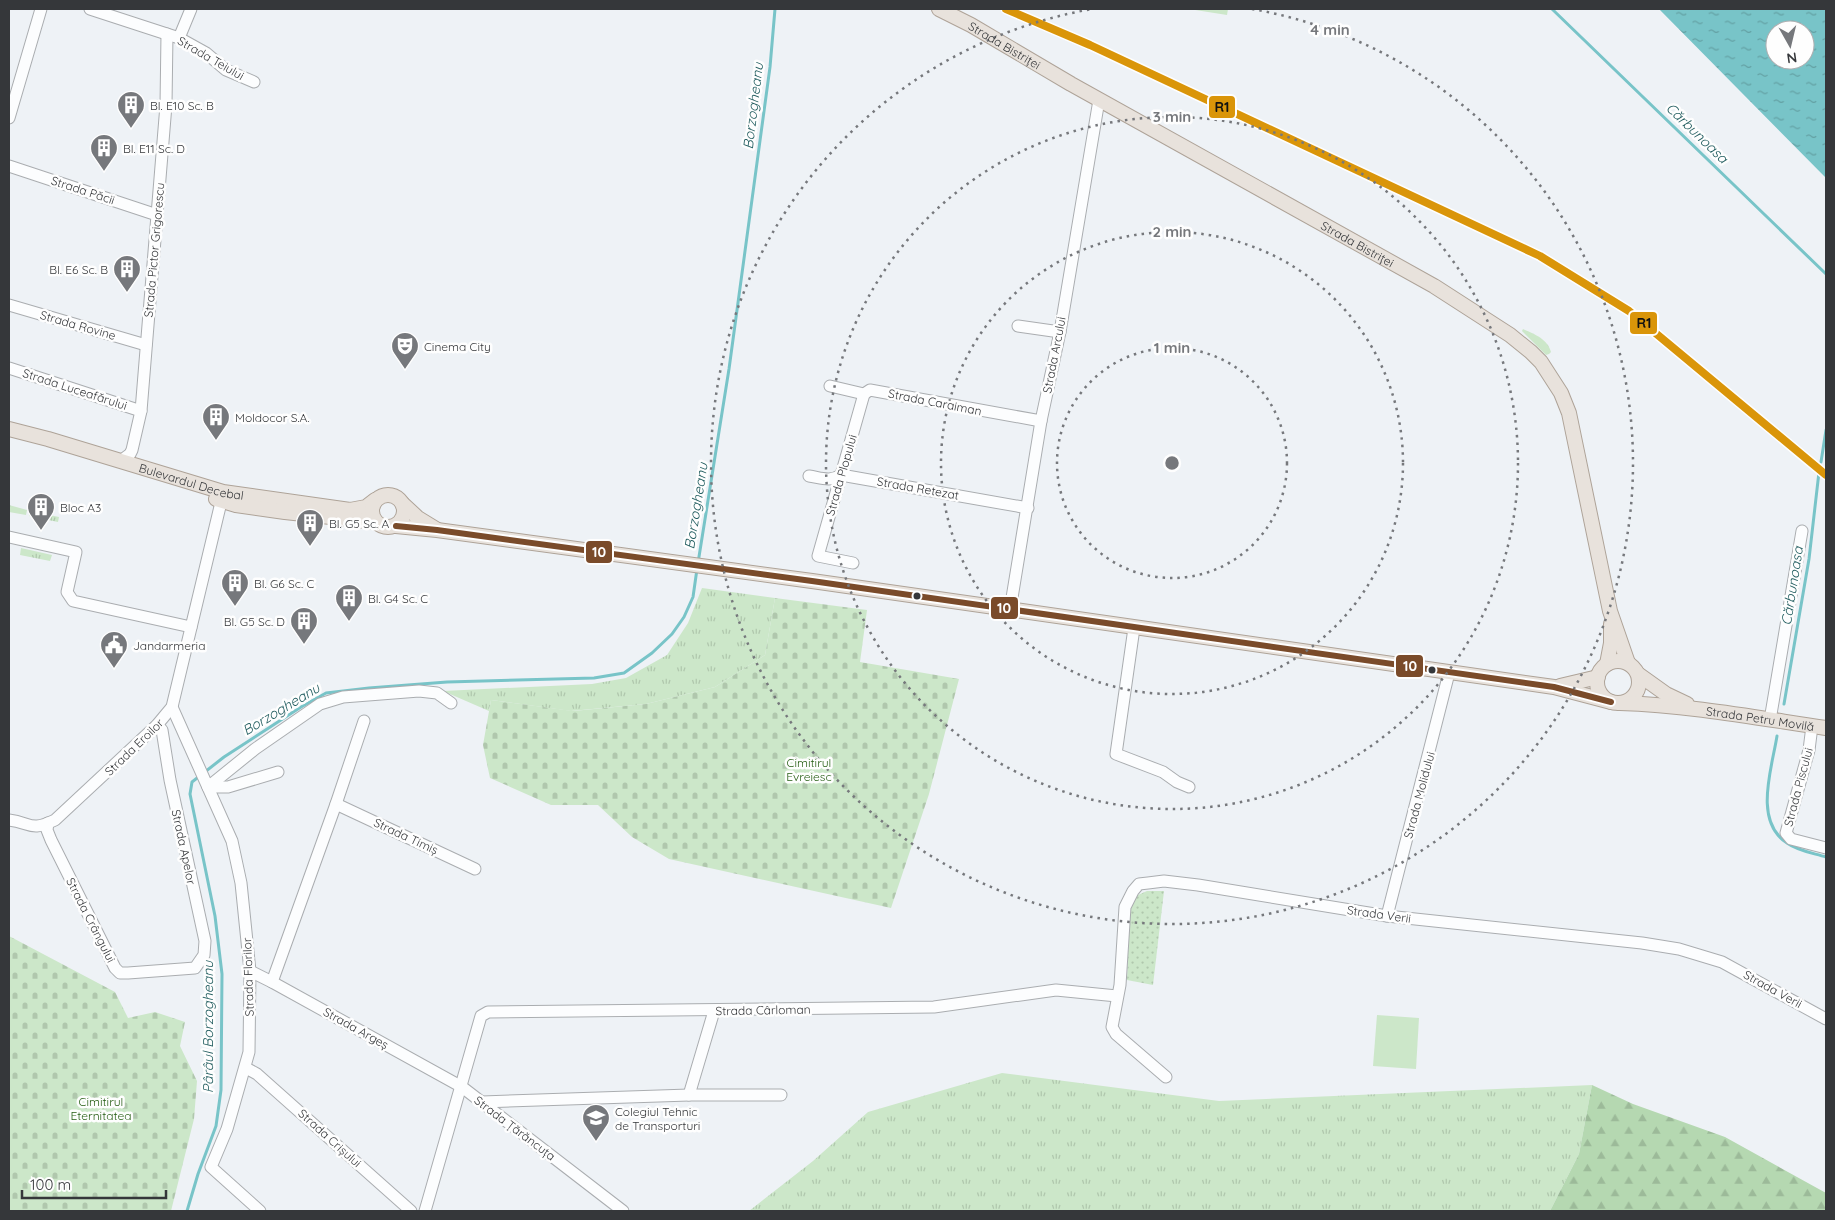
<svg xmlns="http://www.w3.org/2000/svg" width="1835" height="1220" viewBox="0 0 1835 1220" font-family="Quicksand,sans-serif">
<style>
.grass{fill:url(#grass-tufts)}
.forest{fill:url(#forest-firs)}
.cemetery{fill:url(#cemetery-stones)}
.park{fill:url(#park-dots)}
.pitch{fill:#cce7c9}
.water{fill:url(#water-ripples);fill-rule:evenodd}
.lines{fill:none;stroke-linecap:round;stroke-linejoin:round}
.stream{stroke:#78c4c8;stroke-width:3}
.minor-casing{stroke:#aaadb0;stroke-width:13}
.major-casing{stroke:#aea398;stroke-width:16}
.minor{stroke:#fcfdfe;stroke-width:11}
.major{stroke:#e8e2dc;stroke-width:14}
.bus-1-casing{stroke:#fefefe;stroke-width:10}
.bus-1{stroke:#7a4b2a;stroke-width:6}
.rail-1-casing{stroke:#fefefe;stroke-width:11}
.rail-1{stroke:#da9509;stroke-width:8}
.ring{fill:none;stroke:#76787c;stroke-width:2.5;stroke-dasharray:2.5 5}
.bus-dot{fill:#35373a;stroke:#fefefe;stroke-width:2}
.labels{text-anchor:middle;dominant-baseline:central;stroke-width:5;stroke-linejoin:round;paint-order:stroke}
.street-label{font-size:12px;fill:#35373a;stroke:#fefefe}
.poi-label{font-size:12px;fill:#35373a;stroke:#fefefe;text-anchor:start}
.park-label{font-size:12px;fill:#255d13;stroke:#fefefe}
.water-label{font-size:14px;font-style:italic;fill:#235e60;stroke:#fefefe}
.centre{fill:#76787c;stroke:#fefefe;stroke-width:2.5}
.ring-label{font-size:15px;text-anchor:middle;font-weight:bold;fill:#76787c;stroke:#fefefe;stroke-width:5;stroke-linejoin:round;paint-order:stroke}
.line-badge{stroke:#fefefe;stroke-width:2}
.badge-label{font-size:14px;text-anchor:middle;font-weight:bold;fill:#fff}
.pale-badge-label{font-size:14px;text-anchor:middle;font-weight:bold;fill:#111}
</style>
<defs>
<pattern id="grass-tufts" width="24" height="20" patternUnits="userSpaceOnUse" patternTransform="scale(1.25)"><rect width="24" height="20" fill="#cce7c9"/><path d="M3 7l-1-3M5 7V3M7 7l1-3M15 17l-1-3M17 17v-4M19 17l1-3" fill="none" stroke="#b0c7ad"/></pattern>
<pattern id="forest-firs" width="22" height="20" patternUnits="userSpaceOnUse" patternTransform="scale(1.25)"><rect width="22" height="20" fill="#b5d8b1"/><path d="M5 1l3.5 6h-7zM16 11l3.5 6h-7z" fill="#9cba99"/></pattern>
<pattern id="cemetery-stones" width="16" height="16" patternUnits="userSpaceOnUse" patternTransform="scale(1.25)"><rect width="16" height="16" fill="#cce7c9"/><path d="M2 7V4a2 2 0 0 1 4 0v3zM10 15v-3a2 2 0 0 1 4 0v3z" fill="#b0c7ad"/></pattern>
<pattern id="park-dots" width="8" height="8" patternUnits="userSpaceOnUse" patternTransform="scale(1.25)"><rect width="8" height="8" fill="#cce7c9"/><path d="M2 2h.1M6 6h.1" fill="none" stroke="#b0c7ad" stroke-width="1.8" stroke-linecap="round"/></pattern>
<pattern id="water-ripples" width="26" height="14" patternUnits="userSpaceOnUse" patternTransform="scale(1.25)"><rect width="26" height="14" fill="#78c4c8"/><path d="M2 4q2-2 4 0t4 0M15 11q2-2 4 0t4 0" fill="none" stroke="#63a0a3"/></pattern>
</defs>
<rect width="100%" height="100%" fill="#eef2f6"/>
<g class="grass">
<path d="M1523 329C1534 334 1548 339 1551 352L1549 354 1546 355 1522 331Z"/>
<polygon points="9,505 27,510 26,515 9,512"/>
<polygon points="31,511 59,517 58,522 29,516"/>
<polygon points="21,548 52,555 50,561 20,555"/>
<polygon points="702,588 775,598 765,655 715,687 646,704 571,711 491,700 489,711 443,691 592,684 626,678 667,655 688,623"/>
<polygon points="1002,1073 1219,1101 1592,1085 1579,1154 1550,1211 749,1211 813,1161 868,1112"/>
</g>
<polygon class="forest" points="1592,1085 1633,1104 1725,1137 1826,1193 1826,1211 1550,1211 1579,1154"/>
<g class="cemetery">
<polygon points="775,598 867,610 860,662 959,679 929,794 891,908 669,859 632,837 598,805 551,805 490,778 483,745 491,700 573,711 646,704 715,687 765,655"/>
<polygon points="9,936 115,992 128,1018 155,1012 185,1022 180,1046 197,1081 194,1119 171,1211 9,1211"/>
</g>
<polygon class="park" points="1147,891 1164,891 1153,985 1127,980 1130,903 1138,895"/>
<g class="pitch">
<polygon points="1189,9 1228,9 1227,15"/>
<polygon points="1377,1015 1419,1018 1416,1069 1373,1066"/>
</g>
<path class="water" d="M1659 9H1826V178ZM1775 30H1805V60H1775Z"/>
<g class="lines">
<g class="stream">
<polyline points="1552,9 1826,274"/>
<polyline points="1821,462 1826,430"/>
<polyline points="698,563 729,369 770,67 775,9"/>
<polyline points="1784,704 1809,559 1819,472"/>
<path d="M1777 736C1772 768 1753 821 1787 843 1798 851 1813 853 1826 857"/>
<polyline points="187,1211 198,1174 216,1126 221,1090 222,974 215,916 190,794 192,782 224,757 301,707 326,693 369,688 447,682 594,678 624,673 652,653 672,634 684,617 693,597 697,569"/>
</g>
<defs>
<g id="minor">
<polyline points="90,9 179,38 206,53 226,70 254,82"/>
<polyline points="179,38 191,9"/>
<polyline points="9,118 41,9"/>
<polyline points="9,166 157,215"/>
<polyline points="9,305 146,345"/>
<polyline points="1018,326 1060,332"/>
<polyline points="9,368 141,411"/>
<polyline points="830,386 864,394 870,390 1041,421"/>
<polyline points="122,460 130,454 132,450 141,411 166,105 167,34"/>
<path d="M809 476C822 478 830 482 841 475L1028 508"/>
<polyline points="9,537 76,552 67,592 73,601 191,627"/>
<polyline points="853,563 818,556 864,394"/>
<polyline points="1010,610 1041,421 1060,332 1099,100"/>
<polyline points="1134,628 1116,754 1163,772 1177,782 1189,787"/>
<polyline points="172,707 232,841 241,883 250,971 249,1052 227,1129 211,1167 260,1211"/>
<polyline points="1770,720 1802,531"/>
<polyline points="1812,726 1809,750 1786,833 1791,839 1826,848"/>
<polyline points="208,787 255,749 320,704 343,697 419,691 437,693 451,703"/>
<polyline points="208,787 228,787 278,772"/>
<polyline points="336,804 475,869"/>
<path d="M9 820C32 823 30 832 55 820L157 725 172 707 223 494"/>
<polyline points="48,823 47,830 51,840 115,968 120,973 128,973 195,968 204,955 205,941 170,780 162,730 157,725"/>
<polyline points="1387,916 1449,673"/>
<polyline points="250,971 272,982 462,1087 623,1211"/>
<polyline points="272,982 336,804 364,721"/>
<polyline points="246,1068 257,1074 411,1211"/>
<polyline points="1166,1077 1116,1034 1112,1027 1120,985 1125,907 1133,891 1139,884 1148,883 1164,881 1198,885 1387,916 1642,943 1679,949 1722,962 1826,1019"/>
<polyline points="689,1095 714,1011"/>
<polyline points="482,1102 689,1095 781,1095"/>
<polyline points="425,1211 481,1016 488,1012 934,1007 1056,990 1117,996"/>
</g>
<g id="major">
<path id="s1" d="M939 9 971 25 1071 84 1434 286 1510 335 1531 352 1541 362 1561 393 1569 413 1610 611 1628 663"/>
<path id="s2" d="M9 429 48 439 223 492 350 510 366 507 375 500"/>
<circle cx="388" cy="511" r="16"/>
<polyline points="216,499 236,505 285,512 376,522"/>
<polyline points="403,504 418,518 436,529"/>
<polyline points="396,526 437,530 812,581 1554,687 1611,702"/>
<circle cx="1618" cy="682" r="21"/>
<polyline points="1607,664 1611,643 1611,624"/>
<polyline points="1638,674 1666,694 1687,704"/>
<polyline points="1560,686 1598,677"/>
<path id="s3" d="M1620 703C1689 705 1758 718 1826 728"/>
</g>
</defs>
<use href="#minor" class="minor-casing"/>
<use href="#major" class="major-casing"/>
<use href="#minor" class="minor"/>
<use href="#major" class="major"/>
<defs>
<polyline id="bus-1" points="396,526 437,530 812,581 1554,687 1611,702"/>
</defs>
<use href="#bus-1" class="bus-1-casing"/>
<use href="#bus-1" class="bus-1"/>
<defs>
<polyline id="rail-1" points="1006,9 1090,45 1540,256 1629,311 1826,475"/>
</defs>
<use href="#rail-1" class="rail-1-casing"/>
<use href="#rail-1" class="rail-1"/>
</g>
<g class="ring">
<circle cx="1172" cy="463" r="115"/>
<circle cx="1172" cy="463" r="231"/>
<circle cx="1172" cy="463" r="346"/>
<path d="M1252 9A461 461 0 1 1 1092 9"/>
</g>
<defs>
<symbol id="building-pin" viewBox="-11 -11 22 30"><path d="M0 17L-7.5 6A9.5 9.5 0 1 1 7.5 6Z" fill="#76787c" stroke="#fefefe"/><path d="M-4-6H4V6H1V3H-1V6H-4ZM-2.5-4.3h1.7v1.8h-1.7ZM.8-4.3h1.7v1.8H.8ZM-2.5-1h1.7V.8h-1.7ZM.8-1h1.7V.8H.8Z" fill="#fff"/></symbol>
<symbol id="theatre-pin" viewBox="-11 -11 22 30"><path d="M0 17L-7.5 6A9.5 9.5 0 1 1 7.5 6Z" fill="#76787c" stroke="#fefefe"/><path d="M-5-5.5Q0-4 5-5.5V0Q5 5 0 6Q-5 5-5 0ZM-3.3-2.5H-1v1.5H-3.3ZM1-2.5H3.3v1.5H1ZM-2.8 1Q0 5.5 2.8 1Z" fill="#fff"/></symbol>
<symbol id="civic-pin" viewBox="-11 -11 22 30"><path d="M0 17L-7.5 6A9.5 9.5 0 1 1 7.5 6Z" fill="#76787c" stroke="#fefefe"/><path d="M-.6-6.5H3V-4.5H.6V-3L4-1V1h2V6H-6V1h2V-1L-.6-3ZM-1.2 2.5V6h2.4V2.5Z" fill="#fff"/></symbol>
<symbol id="school-pin" viewBox="-11 -11 22 30"><path d="M0 17L-7.5 6A9.5 9.5 0 1 1 7.5 6Z" fill="#76787c" stroke="#fefefe"/><path d="M0-5L7-2L0 1L-7-2ZM-4 1L0 2.5L4 1V4Q0 6-4 4Z" fill="#fff"/></symbol>
</defs>
<g fill-rule="evenodd">
<use href="#building-pin" x="115" y="89" width="32" height="43"/>
<use href="#building-pin" x="88" y="132" width="32" height="43"/>
<use href="#building-pin" x="111" y="253" width="32" height="43"/>
<use href="#theatre-pin" x="389" y="330" width="32" height="43"/>
<use href="#building-pin" x="200" y="401" width="32" height="43"/>
<use href="#building-pin" x="25" y="491" width="32" height="43"/>
<use href="#building-pin" x="294" y="507" width="32" height="43"/>
<use href="#building-pin" x="219" y="567" width="32" height="43"/>
<use href="#building-pin" x="333" y="582" width="32" height="43"/>
<use href="#building-pin" x="288" y="605" width="32" height="43"/>
<use href="#civic-pin" x="98" y="629" width="32" height="43"/>
<use href="#school-pin" x="580" y="1102" width="32" height="43"/>
</g>
<g class="bus-dot">
<circle cx="917" cy="596" r="4.5"/>
<circle cx="1432" cy="670" r="4.5"/>
</g>
<g class="labels">
<g class="street-label">
<text stroke="none"><textPath href="#s1" startOffset="75">Strada Bistriței</textPath></text>
<text transform="translate(211 58) rotate(30)">Strada Teiului</text>
<text transform="translate(83 190) rotate(18)">Strada Păcii</text>
<text stroke="none"><textPath href="#s1" startOffset="480">Strada Bistriței</textPath></text>
<text transform="translate(154 250) rotate(-85)">Strada Pictor Grigorescu</text>
<text transform="translate(78 325) rotate(16)">Strada Rovine</text>
<text transform="translate(1054 355) rotate(-79)">Strada Arcului</text>
<text transform="translate(75 389) rotate(18)">Strada Luceafărului</text>
<text transform="translate(935 402) rotate(11)">Strada Caraiman</text>
<text transform="translate(841 475) rotate(-74)">Strada Plopului</text>
<text stroke="none"><textPath href="#s2" startOffset="190">Bulevardul Decebal</textPath></text>
<text transform="translate(918 488) rotate(10)">Strada Retezat</text>
<text stroke="none"><textPath href="#s3" startOffset="141">Strada Petru Movilă</textPath></text>
<text transform="translate(134 747) rotate(-44)">Strada Eroilor</text>
<text transform="translate(1798 787) rotate(-75)">Strada Piscului</text>
<text transform="translate(1419 795) rotate(-75)">Strada Molidului</text>
<text transform="translate(406 836) rotate(25)">Strada Timiș</text>
<text transform="translate(184 847) rotate(78)">Strada Apelor</text>
<text transform="translate(1379 914) rotate(8)">Strada Verii</text>
<text transform="translate(91 920) rotate(63)">Strada Crângului</text>
<text transform="translate(248 977) rotate(-92)">Strada Florilor</text>
<text transform="translate(1773 989) rotate(29)">Strada Verii</text>
<text transform="translate(763 1010) rotate(-1)">Strada Cârloman</text>
<text transform="translate(356 1028) rotate(29)">Strada Argeș</text>
<text transform="translate(515 1128) rotate(37)">Strada Țărăncuța</text>
<text transform="translate(330 1138) rotate(42)">Strada Crișului</text>
</g>
<g class="poi-label">
<text x="150" y="105">Bl. E10 Sc. B</text>
<text x="123" y="148">Bl. E11 Sc. D</text>
<text x="108" y="269" text-anchor="end">Bl. E6 Sc. B</text>
<text x="424" y="346">Cinema City</text>
<text x="235" y="417">Moldocor S.A.</text>
<text x="60" y="507">Bloc A3</text>
<text x="329" y="523">Bl. G5 Sc. A</text>
<text x="254" y="583">Bl. G6 Sc. C</text>
<text x="368" y="598">Bl. G4 Sc. C</text>
<text x="285" y="621" text-anchor="end">Bl. G5 Sc. D</text>
<text x="133" y="645">Jandarmeria</text>
<text x="615" y="1111">Colegiul Tehnic<tspan x="615" dy="14">de Transporturi</tspan></text>
</g>
<g class="park-label">
<text x="809" y="762">Cimitirul<tspan x="809" dy="14">Evreiesc</tspan></text>
<text x="101" y="1101">Cimitirul<tspan x="101" dy="14">Eternitatea</tspan></text>
</g>
<g class="water-label">
<text transform="translate(753 106) rotate(-83)">Borzogheanu</text>
<text transform="translate(1697 133) rotate(44)">Cărbunoasa</text>
<text transform="translate(696 506) rotate(-81)">Borzogheanu</text>
<text transform="translate(1792 586) rotate(-81)">Cărbunoasa</text>
<text transform="translate(281 709) rotate(-31)">Borzogheanu</text>
<text transform="translate(208 1027) rotate(-90)">Pârâul Borzogheanu</text>
</g>
</g>
<circle cx="1172" cy="463" r="8" class="centre"/>
<g class="ring-label">
<text x="1330" y="35">4 min</text>
<text x="1172" y="122">3 min</text>
<text x="1172" y="237">2 min</text>
<text x="1172" y="353">1 min</text>
</g>
<g class="line-badge">
<rect x="1208" y="95" width="28" height="24" rx="5" fill="#da9509"/>
<rect x="1629" y="311" width="29" height="24" rx="5" fill="#da9509"/>
<rect x="585" y="540" width="28" height="24" rx="5" fill="#7a4b2a"/>
<rect x="990" y="596" width="29" height="24" rx="5" fill="#7a4b2a"/>
<rect x="1395" y="654" width="29" height="24" rx="5" fill="#7a4b2a"/>
</g>
<g class="badge-label">
<text x="599" y="557">10</text>
<text x="1004" y="613">10</text>
<text x="1410" y="671">10</text>
</g>
<g class="pale-badge-label">
<text x="1222" y="112">R1</text>
<text x="1644" y="328">R1</text>
</g>
<rect width="1835" height="1220" fill="none" stroke="#35373a" stroke-width="20"/>
<g transform="translate(1790 45) rotate(172)"><circle r="24" fill="#fefefe" stroke="#aeaeb0"/>
<path d="M0-4L9 19L0 12L-9 19Z" fill="#76787c"/>
<text y="-8" font-size="14" font-weight="bold" text-anchor="middle" fill="#35373a">N</text>
</g>
<path d="M22 1190v8h144v-8" fill="none" stroke="#35373a" stroke-width="2.5"/>
<text x="30" y="1190" font-size="15" fill="#35373a" stroke="#fefefe" stroke-width="4" paint-order="stroke">100 m</text>
</svg>
